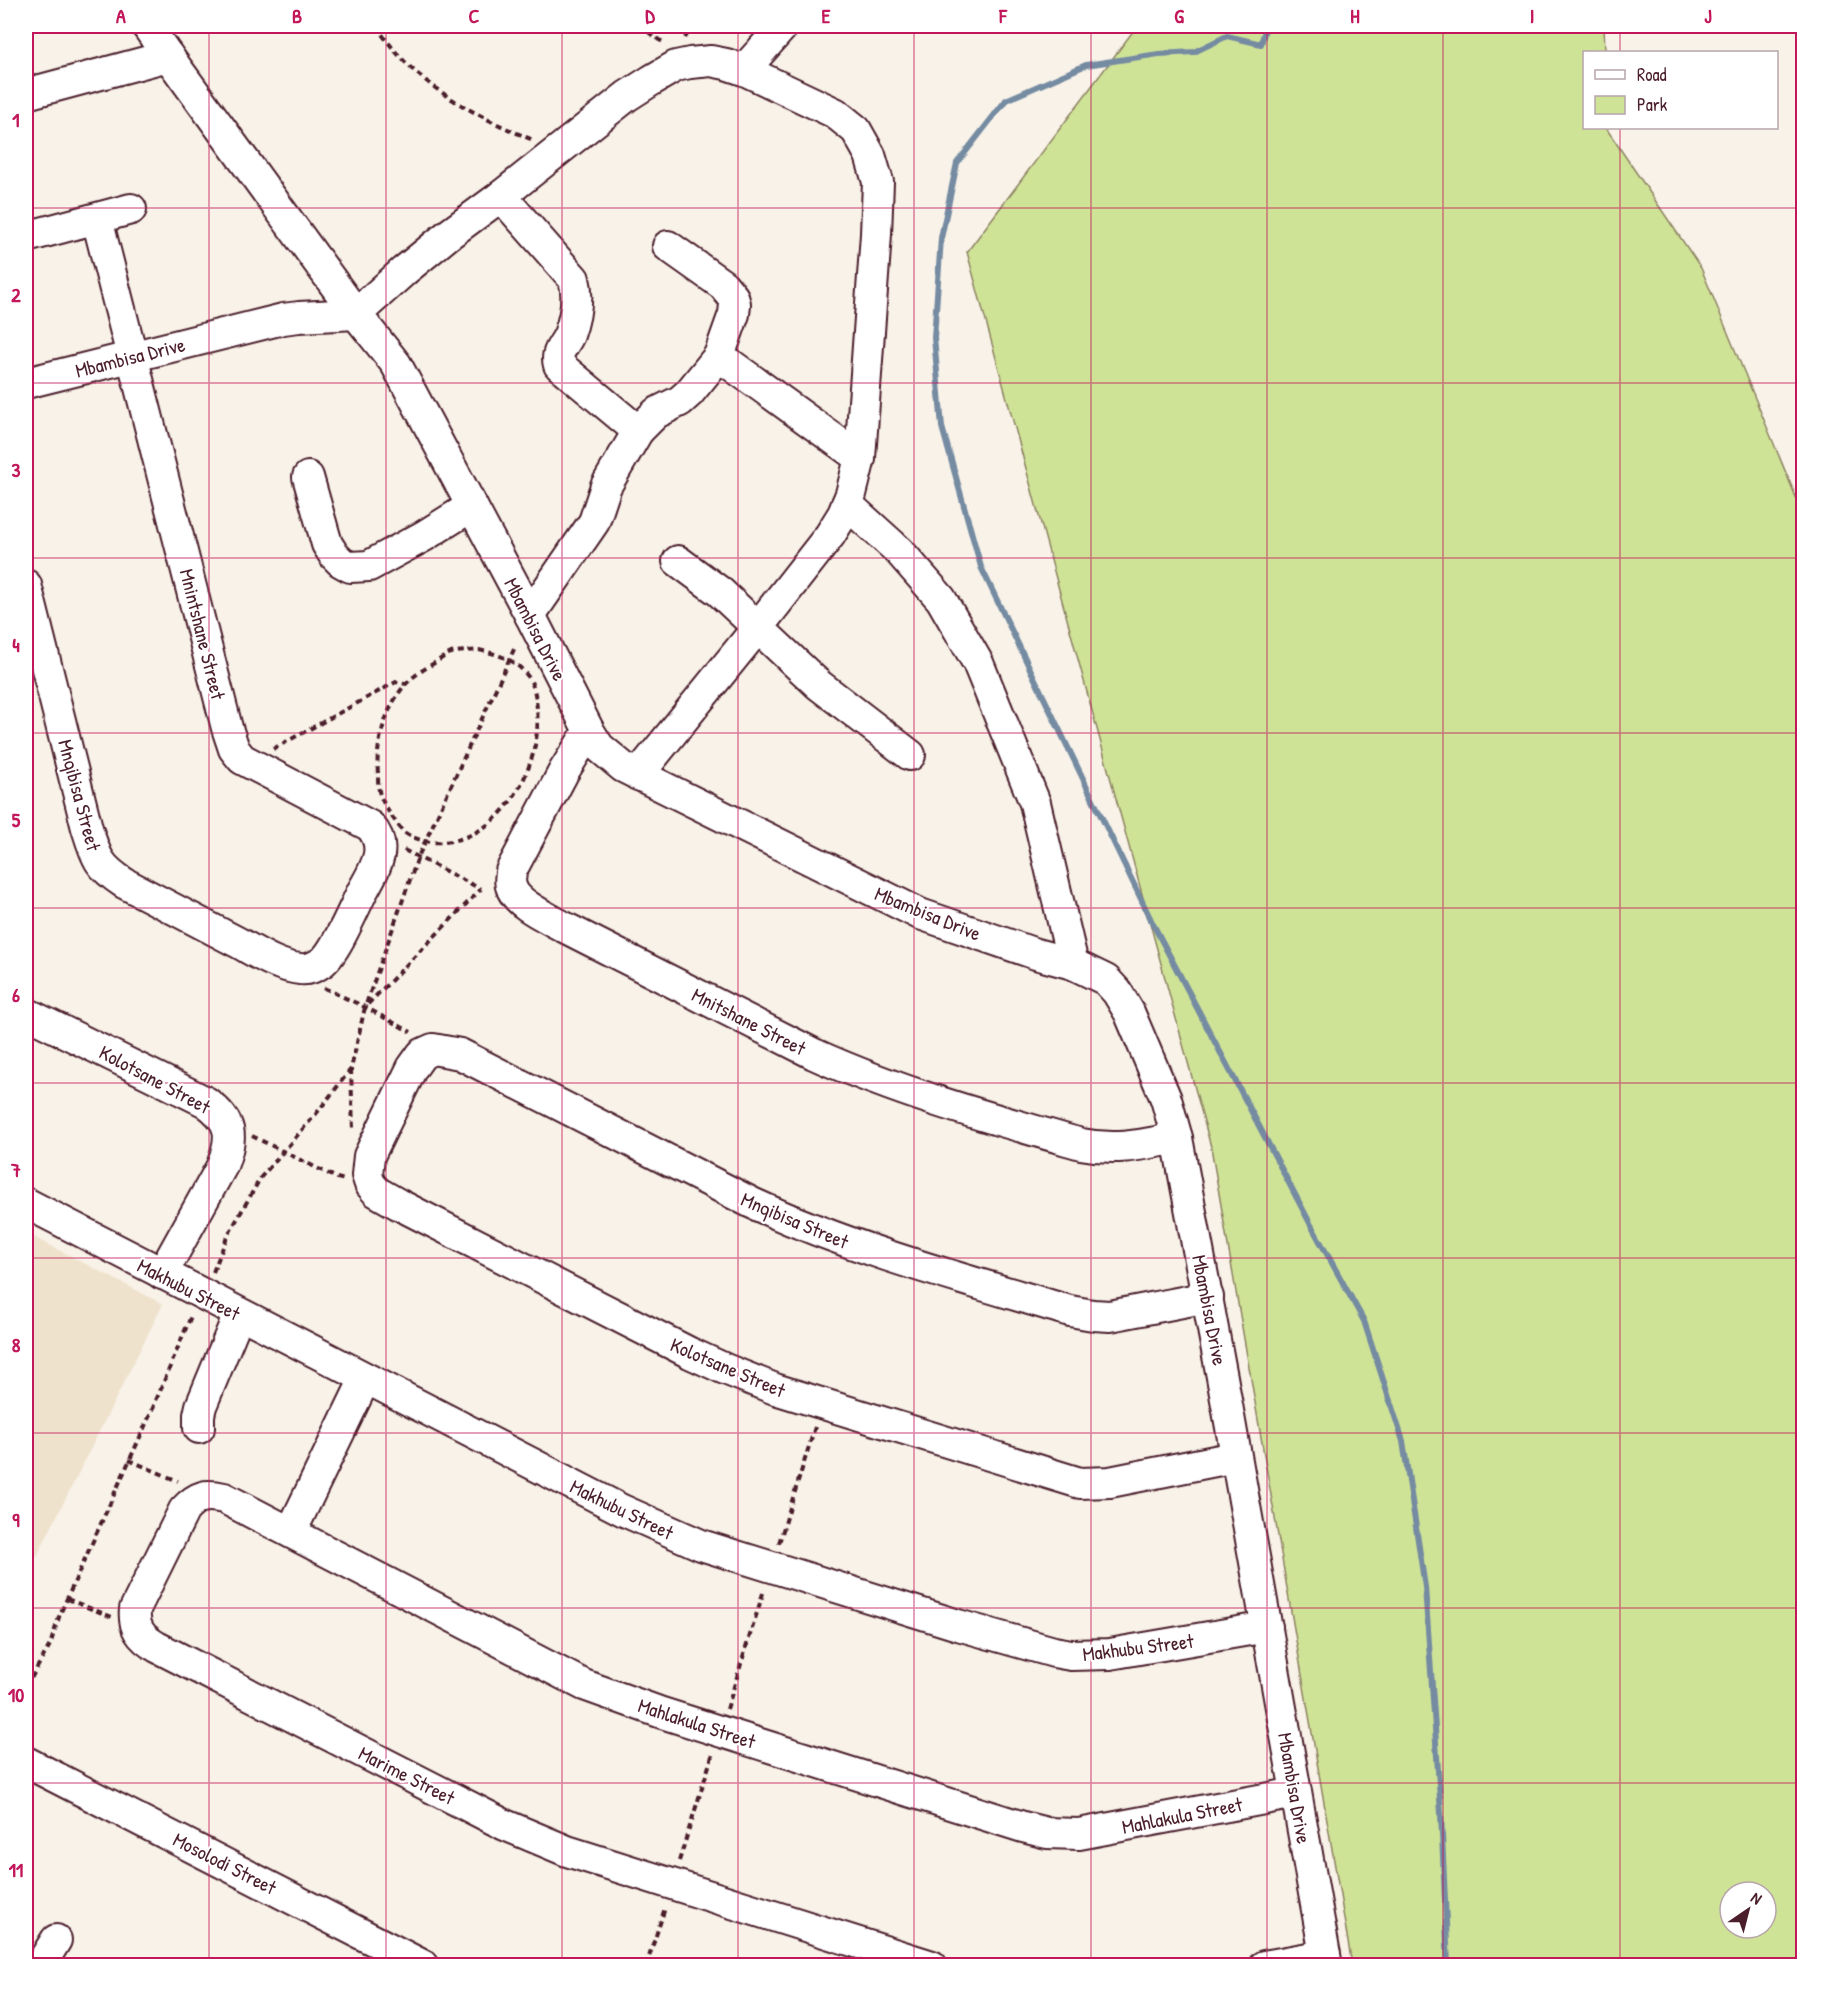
<svg xmlns="http://www.w3.org/2000/svg" width="1829" height="1991" viewBox="0 0 1829 1991" font-family="'Patrick Hand',sans-serif">
<style>
.built{fill:#efe2cd}
.green{fill:#cfe397;stroke:#8c8161;stroke-width:1.5;fill-rule:evenodd}
.lines{fill:none;stroke-linecap:round;stroke-linejoin:round}
.stream{stroke:#748ba2;stroke-width:6}
.minor-casing{stroke:#4a1f2b;stroke-width:34}
.path{stroke:#4a1f2b;stroke-width:4;stroke-dasharray:6 4.5;stroke-linecap:butt}
.minor{stroke:#fff;stroke-width:30}
.grid{fill:none;stroke:#c2185b;stroke-width:1.5;stroke-opacity:0.55}
.labels{text-anchor:middle;dominant-baseline:central;stroke-width:4.5;stroke-linejoin:round;paint-order:stroke}
.street-label{font-size:20px;fill:#4a1f2b;stroke:#fff}
.neatline{fill:none;stroke:#c2185b;stroke-width:2}
.grid-label{font-size:20px;text-anchor:middle;font-weight:bold;fill:#c2185b}
</style>
<rect width="100%" height="100%" fill="#f8f2e8"/>
<filter id="ink" filterUnits="userSpaceOnUse"><feTurbulence type="fractalNoise" baseFrequency=".0167" numOctaves="2"/><feDisplacementMap in="SourceGraphic" scale="12" xChannelSelector="R" yChannelSelector="G"/><feConvolveMatrix kernelMatrix="1 2 1 2 8 2 1 2 1" color-interpolation-filters="sRGB"/></filter>
<g filter="url(#ink)">
<polygon class="built" points="26,1233 163,1304 26,1578"/>
<path class="green" d="M1137 26H1604L1605 52H1584V128H1606L1701 268 1803 514V1965H1352L1211 1147 967 252ZM1730 1892H1766V1928H1730Z"/>
<g class="lines">
<polyline class="stream" points="1266,26 1261,44 1227,36 1194,52 1159,54 1086,65 1006,100 957,163 941,238 934,338 942,427 981,567 1154,926 1311,1225 1364,1321 1403,1441 1425,1587 1441,1813 1448,1966"/>
<defs>
<g id="minor">
<polyline points="147,26 168,56 356,314 396,364 530,615 589,731 599,747 623,767 920,914 1036,954 1073,964 1106,980 1117,992 1129,1012 1166,1099 1177,1138 1222,1377 1327,1966"/>
<polyline points="744,70 783,26"/>
<polyline points="26,94 168,56"/>
<path d="M501 196 574 279C579 297 575 318 569 335 564 346 555 352 559 365L638 431 656 413 680 401 689 393 719 356 734 314 735 304 733 297 723 285 668 246"/>
<polyline points="26,237 131,209"/>
<polyline points="356,314 404,271 448,235 501,196 627,96 652,80 676,66 690,63 711,61 726,64 744,70 835,113 856,130 870,155 878,182 876,234 860,458 851,494 843,514 830,535 758,627 638,775"/>
<polyline points="719,356 860,458"/>
<polyline points="26,383 283,319 299,317 356,314"/>
<polyline points="308,477 327,544 334,555 341,562 350,567 369,566 424,536 472,506"/>
<polyline points="847,504 899,551 941,599 978,663 1035,803 1073,964"/>
<polyline points="678,561 720,592 819,685 910,755"/>
<path d="M26 585 87 828C96 857 98 866 124 883 162 903 199 922 237 942 256 952 278 967 300 969 308 970 315 967 321 963 335 954 354 908 362 892 374 870 390 848 370 826L242 759 234 749 227 728 97 219"/>
<polyline points="530,615 594,522 606,486 638,431"/>
<path d="M589 731 564 771 511 871C511 876 509 881 511 886 515 904 549 918 564 927L814 1054C900 1093 990 1118 1081 1144 1117 1151 1141 1145 1177 1138"/>
<path d="M26 1013 206 1102C233 1122 233 1136 222 1166L162 1274"/>
<polyline points="26,1203 622,1510 701,1545 958,1625 1054,1652 1071,1655 1110,1654 1267,1627"/>
<path d="M1208 1297 1110 1316 1093 1315 1070 1311C963 1279 854 1250 752 1203L460 1054 433 1049 422 1054 412 1068 369 1156 367 1175 370 1184 377 1192 398 1204 690 1353 725 1369 775 1389 1080 1483 1110 1482 1235 1457"/>
<polyline points="199,1428 199,1415 201,1406 239,1314"/>
<polyline points="291,1532 365,1379"/>
<polyline points="26,1762 424,1966"/>
<polyline points="40,1966 56,1940"/>
<path d="M932 1966 567 1851 505 1825 157 1647C141 1638 133 1628 135 1609L184 1510C198 1495 206 1494 224 1498L584 1685 662 1713 1023 1827 1047 1833 1079 1834 1296 1793"/>
<polyline points="1264,1966 1325,1955"/>
</g>
</defs>
<use href="#minor" class="minor-casing"/>
<g class="path">
<path d="M376 26C388 43 403 62 419 75 453 104 493 123 533 140"/>
<polyline points="640,26 659,40 666,43"/>
<polyline points="685,38 692,26"/>
<path d="M479 650C497 654 514 659 526 674 534 683 536 697 537 709 543 768 499 847 431 842 422 841 408 837 402 830 394 820 385 808 380 795 378 789 378 780 378 773 375 744 386 706 406 684 414 675 426 668 436 662 441 659 446 655 451 653 460 651 470 651 479 650Z"/>
<polyline points="273,749 396,682 406,684"/>
<polyline points="404,850 481,889"/>
<polyline points="324,988 365,1007 411,1032"/>
<polyline points="368,1004 481,889"/>
<polyline points="351,1069 353,1130"/>
<polyline points="252,1136 337,1178 345,1180"/>
<polyline points="213,1272 227,1237 261,1177 316,1114 351,1069 365,1007 418,857 516,645"/>
<polyline points="129,1460 178,1481"/>
<polyline points="779,1543 815,1427"/>
<polyline points="67,1599 112,1617"/>
<polyline points="26,1687 50,1645 60,1614 150,1415 191,1316"/>
<polyline points="727,1709 764,1590"/>
<polyline points="679,1861 713,1753"/>
<polyline points="646,1966 665,1908"/>
</g>
<use href="#minor" class="minor"/>
</g>
</g>
<path class="grid" d="M209 26V1966M386 26V1966M562 26V1966M738 26V1966M914 26V1966M1091 26V1966M1267 26V1966M1443 26V1966M1620 26V52M1620 128V1966M26 208H1804M26 383H1804M26 558H1804M26 733H1804M26 908H1804M26 1083H1804M26 1258H1804M26 1433H1804M26 1608H1804M26 1783H1804"/>
<g class="labels">
<g class="street-label">
<text transform="translate(130 357) rotate(-14)">Mbambisa Drive</text>
<text transform="translate(536 629) rotate(63)">Mbambisa Drive</text>
<text transform="translate(203 634) rotate(76)">Mnintshane Street</text>
<text transform="translate(80 795) rotate(75)">Mnqibisa Street</text>
<text transform="translate(928 913) rotate(22)">Mbambisa Drive</text>
<text transform="translate(749 1021) rotate(27)">Mnitshane Street</text>
<text transform="translate(155 1079) rotate(28)">Kolotsane Street</text>
<text transform="translate(795 1220) rotate(23)">Mnqibisa Street</text>
<text transform="translate(189 1289) rotate(27)">Makhubu Street</text>
<text transform="translate(1210 1310) rotate(79)">Mbambisa Drive</text>
<text transform="translate(728 1367) rotate(23)">Kolotsane Street</text>
<text transform="translate(622 1509) rotate(26)">Makhubu Street</text>
<text transform="translate(1138 1647) rotate(-7)">Makhubu Street</text>
<text transform="translate(697 1723) rotate(18)">Mahlakula Street</text>
<text transform="translate(407 1775) rotate(27)">Marime Street</text>
<text transform="translate(1295 1788) rotate(80)">Mbambisa Drive</text>
<text transform="translate(1182 1815) rotate(-11)">Mahlakula Street</text>
<text transform="translate(225 1863) rotate(27)">Mosolodi Street</text>
</g>
</g>
<rect width="1829" height="1991" fill="none" stroke="#fff" stroke-width="66"/>
<rect x="1583" y="51" width="195" height="78" fill="#ffffff" stroke="#b7a5aa" stroke-width="1.5"/>
<rect x="1595" y="70" width="30" height="9" fill="#ffffff" stroke="#b7a5aa" stroke-width="1.5"/>
<text x="1637" y="81" font-size="18" fill="#4a1f2b">Road</text>
<rect x="1595" y="96" width="30" height="18" fill="#cfe397" stroke="#b7a5aa" stroke-width="1.5"/>
<text x="1637" y="111" font-size="18" fill="#4a1f2b">Park</text>
<g transform="translate(1748 1910) rotate(35)"><circle r="28" fill="#ffffff" stroke="#b7a5aa" stroke-width="1.5"/>
<path d="M0-4.5L10 22L0 15L-10 22Z" fill="#4a1f2b"/>
<text y="-9" font-size="16" font-weight="bold" text-anchor="middle" fill="#4a1f2b">N</text>
</g>
<rect x="33" y="33" width="1763" height="1925" class="neatline"/>
<g class="grid-label">
<text x="121" y="23">A</text>
<text x="297" y="23">B</text>
<text x="474" y="23">C</text>
<text x="650" y="23">D</text>
<text x="826" y="23">E</text>
<text x="1003" y="23">F</text>
<text x="1179" y="23">G</text>
<text x="1355" y="23">H</text>
<text x="1532" y="23">I</text>
<text x="1708" y="23">J</text>
<text x="16" y="127">1</text>
<text x="16" y="302">2</text>
<text x="16" y="477">3</text>
<text x="16" y="652">4</text>
<text x="16" y="827">5</text>
<text x="16" y="1002">6</text>
<text x="16" y="1177">7</text>
<text x="16" y="1352">8</text>
<text x="16" y="1527">9</text>
<text x="16" y="1702">10</text>
<text x="16" y="1877">11</text>
</g>
</svg>
